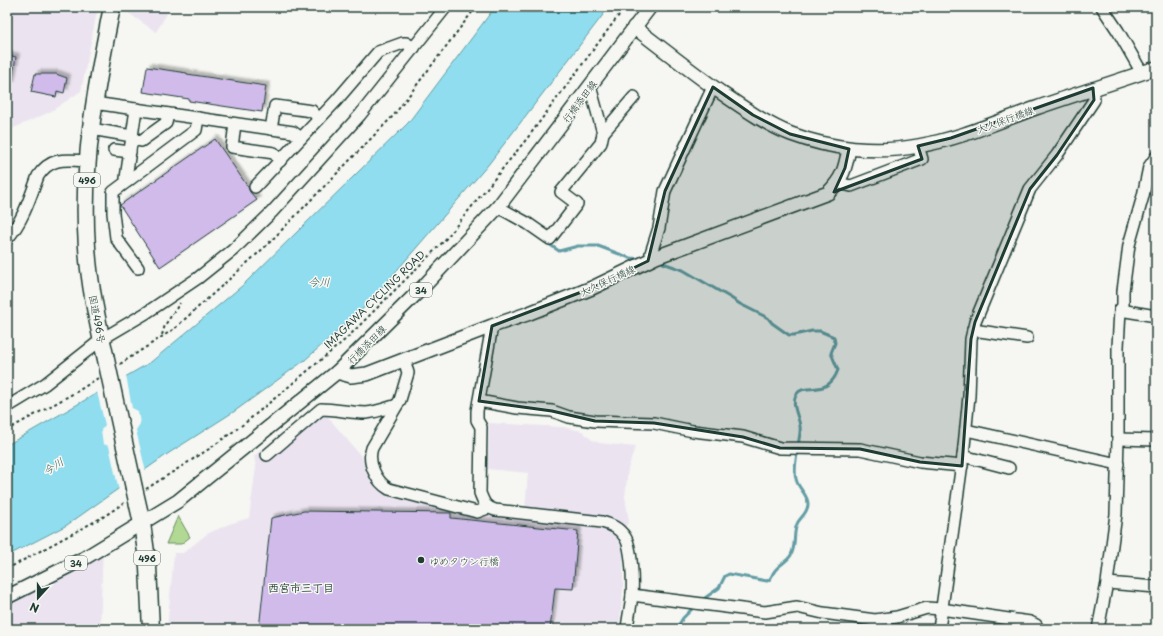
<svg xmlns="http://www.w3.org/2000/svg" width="1163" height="636" viewBox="0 0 1163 636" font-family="'Playpen Sans','Klee One',sans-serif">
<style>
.built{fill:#ebe4f0}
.green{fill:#b2d994;stroke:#688b64}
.water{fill:#8fddee;stroke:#629da4}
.pier{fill:#f6f6f2}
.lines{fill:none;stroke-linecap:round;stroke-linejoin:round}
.stream{stroke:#629da4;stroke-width:3}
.building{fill:#d0bbeb;stroke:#1f3d34;filter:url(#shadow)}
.minor-casing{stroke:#1f3d34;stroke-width:14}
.major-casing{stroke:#1f3d34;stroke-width:16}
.highway-casing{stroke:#1f3d34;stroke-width:19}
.path{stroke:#1f3d34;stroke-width:2;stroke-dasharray:3 3;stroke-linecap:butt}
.minor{stroke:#f6f6f2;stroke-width:11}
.major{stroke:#f6f6f2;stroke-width:13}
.highway{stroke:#f6f6f2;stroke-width:16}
.highway-bridge-casing{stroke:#1f3d34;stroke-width:19;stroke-linecap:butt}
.highway-bridge{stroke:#f6f6f2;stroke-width:16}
.marked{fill:#1f3d34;fill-opacity:0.2;stroke:#1f3d34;stroke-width:3;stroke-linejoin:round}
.poi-dot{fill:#1f3d34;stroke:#f6f6f2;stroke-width:1.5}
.labels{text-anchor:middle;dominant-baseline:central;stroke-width:3;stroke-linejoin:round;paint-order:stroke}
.shield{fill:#f6f6f2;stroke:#60746d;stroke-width:1}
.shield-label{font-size:9px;font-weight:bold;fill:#1f3d34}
.street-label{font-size:10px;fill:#1f3d34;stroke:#f6f6f2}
.poi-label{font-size:10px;fill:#1f3d34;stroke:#f6f6f2;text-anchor:start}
.water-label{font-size:11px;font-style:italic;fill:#355d59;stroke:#f6f6f2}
.neighbourhood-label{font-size:11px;font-weight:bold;fill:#1f3d34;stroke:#f6f6f2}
</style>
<defs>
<filter id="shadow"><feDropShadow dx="3.5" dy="-3.5" stdDeviation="1" flood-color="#0004"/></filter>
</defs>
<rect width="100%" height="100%" fill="#f6f6f2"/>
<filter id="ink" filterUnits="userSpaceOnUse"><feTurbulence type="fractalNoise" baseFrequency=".025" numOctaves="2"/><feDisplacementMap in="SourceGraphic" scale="8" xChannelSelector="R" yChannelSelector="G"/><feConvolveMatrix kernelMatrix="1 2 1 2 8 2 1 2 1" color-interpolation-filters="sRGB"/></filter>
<g filter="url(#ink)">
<g class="built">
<polygon points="7,7 98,7 81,91 50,112 7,131"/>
<polygon points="125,7 171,7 156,32 124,10"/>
<polygon points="317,404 361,456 375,484 383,492 393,498 472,516 525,509 528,473 488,469 489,423 563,427 582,431 592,440 600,443 635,447 628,469 625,497 629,521 618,539 623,550 623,590 619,629 167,629 174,553 183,553 207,534 229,524 249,518 256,467 254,456"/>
<polygon points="103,547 100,629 7,629 7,597"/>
</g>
<polygon class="green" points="178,516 190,537 181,544 166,544"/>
<polygon class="water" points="495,7 609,7 488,165 367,305 305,360 235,411 169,453 67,525 7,556 7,445 151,362 243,285 408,123"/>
<polygon class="pier" points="126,375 132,408 138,411 140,424 136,430 146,472 119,491 109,446 103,444 101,430 105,425 97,392"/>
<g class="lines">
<g class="stream">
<polyline points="510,220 516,223"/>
<polyline points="546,242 559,251 578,246 598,246 630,258 641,259"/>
<path d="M663 263 683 270 731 298 740 304 768 318 772 323 789 335H794L812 331H820L834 337 835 343 831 353 838 370C827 400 803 381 796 395 791 405 799 417 800 426 801 432 799 439 798 445"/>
<path d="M702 600 719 588 725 576 729 574 767 581C772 579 771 576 774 572 778 565 787 562 791 555 797 544 792 532 798 522 802 516 808 512 808 504 808 495 800 490 797 482 793 473 796 462 797 452"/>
<polyline points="676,629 683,618 695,606"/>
</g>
</g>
<g class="building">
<polygon points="7,55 16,57 11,84 7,84"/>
<polygon points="147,67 187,73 187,74 266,86 262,112 189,101 189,99 143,92"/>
<polygon points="35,74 56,74 67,78 64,93 57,91 56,97 31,92"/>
<polygon points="215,139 248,187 250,192 257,200 160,267 120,205"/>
<polygon points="304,511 451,513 451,518 578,531 573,589 555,588 550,629 259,629 271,518"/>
</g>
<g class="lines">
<defs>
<g id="minor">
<polyline points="1102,7 1118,31 1142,73"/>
<polyline points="94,103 293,132 301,138"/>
<polyline points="235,124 232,147 274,153 280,161"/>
<polyline points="91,129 132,136"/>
<polyline points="271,129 275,106 312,111 319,119"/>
<polyline points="603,133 634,97"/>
<polyline points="132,139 141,141 166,123 168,114"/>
<polyline points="114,150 130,152"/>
<polyline points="128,181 126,178 136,109"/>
<polyline points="838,183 851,186 922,159 918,146"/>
<polyline points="255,187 336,101 378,52 403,43 406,43 414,48"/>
<polyline points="498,207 527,223 550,239 577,204 561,192 601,143 603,133 590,86"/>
<path d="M7 239C23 221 30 198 38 176 51 156 67 160 87 161"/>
<polyline points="656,257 651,253 659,228 665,191 713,87"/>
<polyline points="138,268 116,238 113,213 113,192 196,130 198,118"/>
<polyline points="1120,310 1156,316"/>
<path d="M492 326 477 411V420L481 427 480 493C484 503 485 507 495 510L602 522C612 525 619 528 625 537 632 547 633 582 632 595 631 606 628 618 627 629"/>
<polyline points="973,330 1027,338"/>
<path d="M404 359 408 373 400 400 372 448C367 462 376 482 389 489L477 512 488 508"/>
<polyline points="479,401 517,408 552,411 569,417 595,421 654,423 693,431 743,437 780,448 860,449 920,462 962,466"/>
<polyline points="7,407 45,384 102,339 146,313 198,278 233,250 272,212 360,115 446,7"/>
<polyline points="966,430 1118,464"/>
<polyline points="1118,439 1156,440"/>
<path d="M267 455 321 409C336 409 351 413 366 413 377 412 387 408 397 405"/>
<polyline points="963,456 1009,468"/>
<polyline points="1107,583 1156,587"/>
<polyline points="632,595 765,612 797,607 823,613 875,620 897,617 927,608 941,609 1030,622 1036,625 1038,629"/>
<polyline points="939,629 963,456 969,396 971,339 975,322 1030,189 1057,155 1094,100 1093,88"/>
<polyline points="1098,629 1107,583 1116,514 1118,439 1118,347 1120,310 1123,306 1123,291 1129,245 1143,196 1149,167 1156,157"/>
</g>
<g id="major">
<path d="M634 27C664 50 693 73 723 94 745 109 766 124 791 134 831 149 876 154 918 146 959 139 997 122 1036 108 1076 94 1116 82 1156 68"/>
<path d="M337 372 351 376 367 374 492 326 527 314 592 288 656 257 828 193C843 178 845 169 849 149"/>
<polyline points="7,597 83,559 178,501 337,372 424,286 498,207 650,7"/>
</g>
<g id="highway">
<path d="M105 355C97 319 89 283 87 247 81 166 96 86 112 7"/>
<polyline points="134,488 142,523 148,567 151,629"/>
</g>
</defs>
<use href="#minor" class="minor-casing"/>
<use href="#major" class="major-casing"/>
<use href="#highway" class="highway-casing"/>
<g class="path">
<polyline points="162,335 165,325 180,303"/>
<polyline points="120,364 174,329 266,246 394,115 476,7"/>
<polyline points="7,430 78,391 98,378"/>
<polyline points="146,489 209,449 245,423 346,339 444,241 529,136 625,7"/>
<polyline points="7,569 103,517 124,503"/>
</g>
<use href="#minor" class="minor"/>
<use href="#major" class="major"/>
<use href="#highway" class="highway"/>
<defs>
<polyline id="highway-bridge" points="105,355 134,488"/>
</defs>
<use href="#highway-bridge" class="highway-bridge-casing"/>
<use href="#highway-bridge" class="highway-bridge"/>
</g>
</g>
<path class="marked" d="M713 87 753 115 790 134 849 149 845 168 834 192 922 159 918 146 951 138 1093 88 1094 100 1057 155 1030 189 975 322 971 339 962 466 920 462 860 449 780 448 743 437 654 423 595 421 552 411 479 401 492 326 592 288 648 261 665 191Z"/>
<circle class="poi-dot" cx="421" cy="560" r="4"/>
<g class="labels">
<g class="shield">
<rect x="74" y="173" width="26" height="14" rx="3"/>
<rect x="410" y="283" width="22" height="14" rx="3"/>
<rect x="134" y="551" width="26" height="14" rx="3"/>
<rect x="65" y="556" width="22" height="14" rx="3"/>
</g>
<g class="shield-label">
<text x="87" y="180">496</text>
<text x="421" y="290">34</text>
<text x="147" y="558">496</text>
<text x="76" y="563">34</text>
</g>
<g class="street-label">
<text transform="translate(579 101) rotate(-53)">行橋添田線</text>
<text transform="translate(1005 119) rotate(-20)">大久保行橋線</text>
<text transform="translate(607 280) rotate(-25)">大久保行橋線</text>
<text transform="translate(374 299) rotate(-44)">IMAGAWA CYCLING ROAD</text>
<text transform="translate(98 319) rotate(79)">国道496号</text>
<text transform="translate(366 344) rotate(-45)">行橋添田線</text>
</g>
<g class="poi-label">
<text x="429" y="560">ゆめタウン行橋</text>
</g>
<g class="water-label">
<text x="319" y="281">今川</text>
<text transform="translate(53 466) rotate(-32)">今川</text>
</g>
<g class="neighbourhood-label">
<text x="301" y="587">西宮市三丁目</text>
</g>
</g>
<rect width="1163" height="636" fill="none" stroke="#f6f6f2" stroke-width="24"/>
<rect x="12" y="12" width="1139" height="612" fill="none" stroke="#1f3d34" stroke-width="1.5" filter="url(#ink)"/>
<g transform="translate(38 598) rotate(201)" stroke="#f6f6f2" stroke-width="3" paint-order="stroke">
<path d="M0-3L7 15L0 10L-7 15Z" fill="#1f3d34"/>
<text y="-6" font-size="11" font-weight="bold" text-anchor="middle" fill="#1f3d34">N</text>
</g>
</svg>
